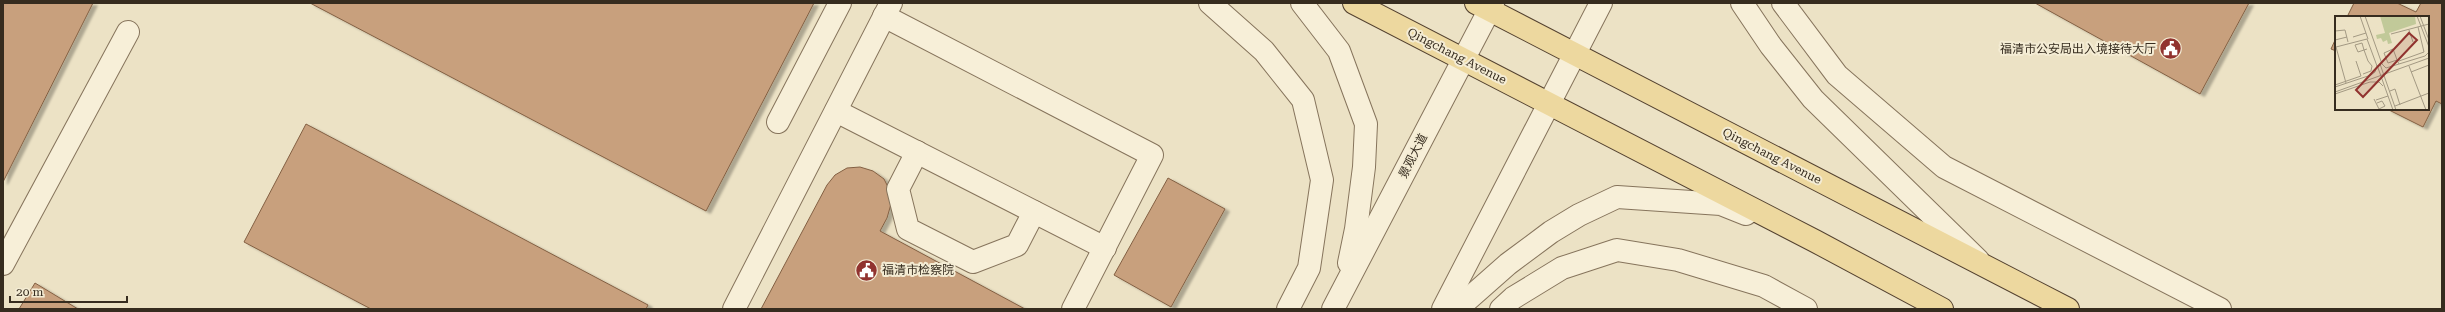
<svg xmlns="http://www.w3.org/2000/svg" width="2445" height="312" viewBox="0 0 2445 312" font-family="'Roboto Serif','Noto Sans SC',serif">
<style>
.building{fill:#c8a07d;stroke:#836043;filter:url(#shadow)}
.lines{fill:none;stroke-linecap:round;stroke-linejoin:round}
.service-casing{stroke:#86745c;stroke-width:24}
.minor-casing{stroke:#86745c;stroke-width:24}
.tertiary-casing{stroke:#86745c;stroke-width:24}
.primary-casing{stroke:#544230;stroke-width:24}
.service{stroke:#f7efd8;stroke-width:22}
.minor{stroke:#f7efd8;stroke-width:22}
.tertiary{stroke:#f7efd8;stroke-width:22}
.primary{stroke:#edd89f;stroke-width:22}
.labels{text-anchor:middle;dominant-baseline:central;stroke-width:4;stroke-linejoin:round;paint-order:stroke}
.poi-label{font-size:12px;fill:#362c1f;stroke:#f4ecd4;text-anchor:end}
.street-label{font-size:12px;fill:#362c1f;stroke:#f4ecd4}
.inset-road{fill:none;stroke:#a39983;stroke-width:1}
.view{fill:#91332f;fill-opacity:0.15;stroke:#91332f;stroke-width:2}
.inset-edge{fill:none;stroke:#362c1f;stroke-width:2}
</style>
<defs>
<filter id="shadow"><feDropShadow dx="4.5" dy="2.5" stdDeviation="1" flood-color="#0004"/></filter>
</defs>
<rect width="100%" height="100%" fill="#ece2c5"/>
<g class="building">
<polygon points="3,3 93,3 3,182"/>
<polygon points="310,3 814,3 706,211"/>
<polygon points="2035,3 2249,3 2200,94"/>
<polygon points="2354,3 2397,3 2416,12 2421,3 2442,3 2442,104 2436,101 2423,127 2387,109 2428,109 2428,17 2347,17"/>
<polygon points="2336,38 2336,51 2331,49"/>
<polygon points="306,124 648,305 646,309 371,309 244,242"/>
<polygon points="860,167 873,171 884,179 890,191 891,204 887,218 880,231 1025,309 761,309 827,185 835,175 847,168"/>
<polygon points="1168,178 1225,209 1171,307 1114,275"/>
<polygon points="35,283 78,309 19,309"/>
</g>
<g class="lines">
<defs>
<g id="service">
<polyline points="1210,3 1264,51 1303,100 1322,180 1309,268 1288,309"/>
<polyline points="1783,3 1837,75 1944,167 2220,309"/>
<polyline points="1501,309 1513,298 1562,268 1617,250 1678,260 1764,286 1806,309"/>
</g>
<g id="minor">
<polyline points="884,16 1152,155 1073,309"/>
<polyline points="836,111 1105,248"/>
<polyline points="778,122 840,3"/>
<polyline points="917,152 898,189 908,229 973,262 1017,245 1034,212"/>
<polyline points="3,264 128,32"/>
<polyline points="734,309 891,3"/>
</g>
<g id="tertiary">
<polyline points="1302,3 1339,51 1366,124 1364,167 1356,229 1349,263"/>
<polyline points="1742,3 1771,46 1813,99 1978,260"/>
<polyline points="1333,309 1493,3"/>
<polyline points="1443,309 1601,3"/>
<polyline points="1457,309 1508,264 1551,232 1579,215 1617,197 1721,204 1746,214"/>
</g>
<g id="primary">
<polyline points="1354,3 1815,241 1942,309"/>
<polyline points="1476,3 2068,309"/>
</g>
</defs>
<use href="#service" class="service-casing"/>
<use href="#minor" class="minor-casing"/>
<use href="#tertiary" class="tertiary-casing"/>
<use href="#primary" class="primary-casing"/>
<use href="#service" class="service"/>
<use href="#minor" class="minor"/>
<use href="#tertiary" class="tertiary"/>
<use href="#primary" class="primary"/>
</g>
<defs>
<symbol id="civic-disc" viewBox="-11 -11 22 22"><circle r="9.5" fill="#91332f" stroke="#f4ecd4"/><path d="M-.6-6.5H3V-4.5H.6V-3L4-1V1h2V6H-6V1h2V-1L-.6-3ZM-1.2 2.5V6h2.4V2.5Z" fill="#fff"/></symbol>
</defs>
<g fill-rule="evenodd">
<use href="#civic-disc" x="2158" y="36" width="25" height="25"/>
<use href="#civic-disc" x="854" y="258" width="25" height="25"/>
</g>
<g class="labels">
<g class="poi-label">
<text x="2156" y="49">福清市公安局出入境接待大厅</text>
<text x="882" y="270" text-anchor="start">福清市检察院</text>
</g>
<g class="street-label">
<text transform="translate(1457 56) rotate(27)">Qingchang Avenue</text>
<text transform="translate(1413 156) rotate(-63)">景观大道</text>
<text transform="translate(1772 156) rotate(27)">Qingchang Avenue</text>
</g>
</g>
<g transform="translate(2335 16)">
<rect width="94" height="94" fill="#ece2c5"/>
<path d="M45 0H80L81 8 54 17 57 27 53 28 52 24 48 26 46 22 42 23 41 19 50 17Z" fill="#c1c999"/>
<path class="inset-road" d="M25 0 33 23M30 0 47 48 51 52 90 40 94 36M82 0 94 31M85 0 94 24M74 14 78 26M0 15 10 14 13 26M56 18 94 8M18 21 31 17M0 24 12 21M62 44 53 47 49 37 58 33 61 41 62 44 64 48M21 45 26 60M64 45 89 36 83 11M45 48 61 94M42 49 58 94M74 50 91 94M76 56 94 49M28 58 36 55 37 50 33 45 29 34 27 27 20 29 23 36 32 33M0 69 26 60M0 71 36 59 40 56 42 50 32 23 1 31 11 67M55 75 60 73 65 89M0 76 94 42M0 78 35 66H44L48 70M39 83 44 93 50 90 47 85 42 87M41 84 53 80M60 90 94 77"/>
<path class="view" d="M74 17 82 24 28 81 21 74Z"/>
<rect width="94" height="94" class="inset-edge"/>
</g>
<rect width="2445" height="312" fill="none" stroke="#362c1f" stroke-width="8"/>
<path d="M10 296v6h117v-6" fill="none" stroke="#362c1f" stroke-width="2"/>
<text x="16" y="296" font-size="12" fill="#362c1f" stroke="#f4ecd4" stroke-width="3" paint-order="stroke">20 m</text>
</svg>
